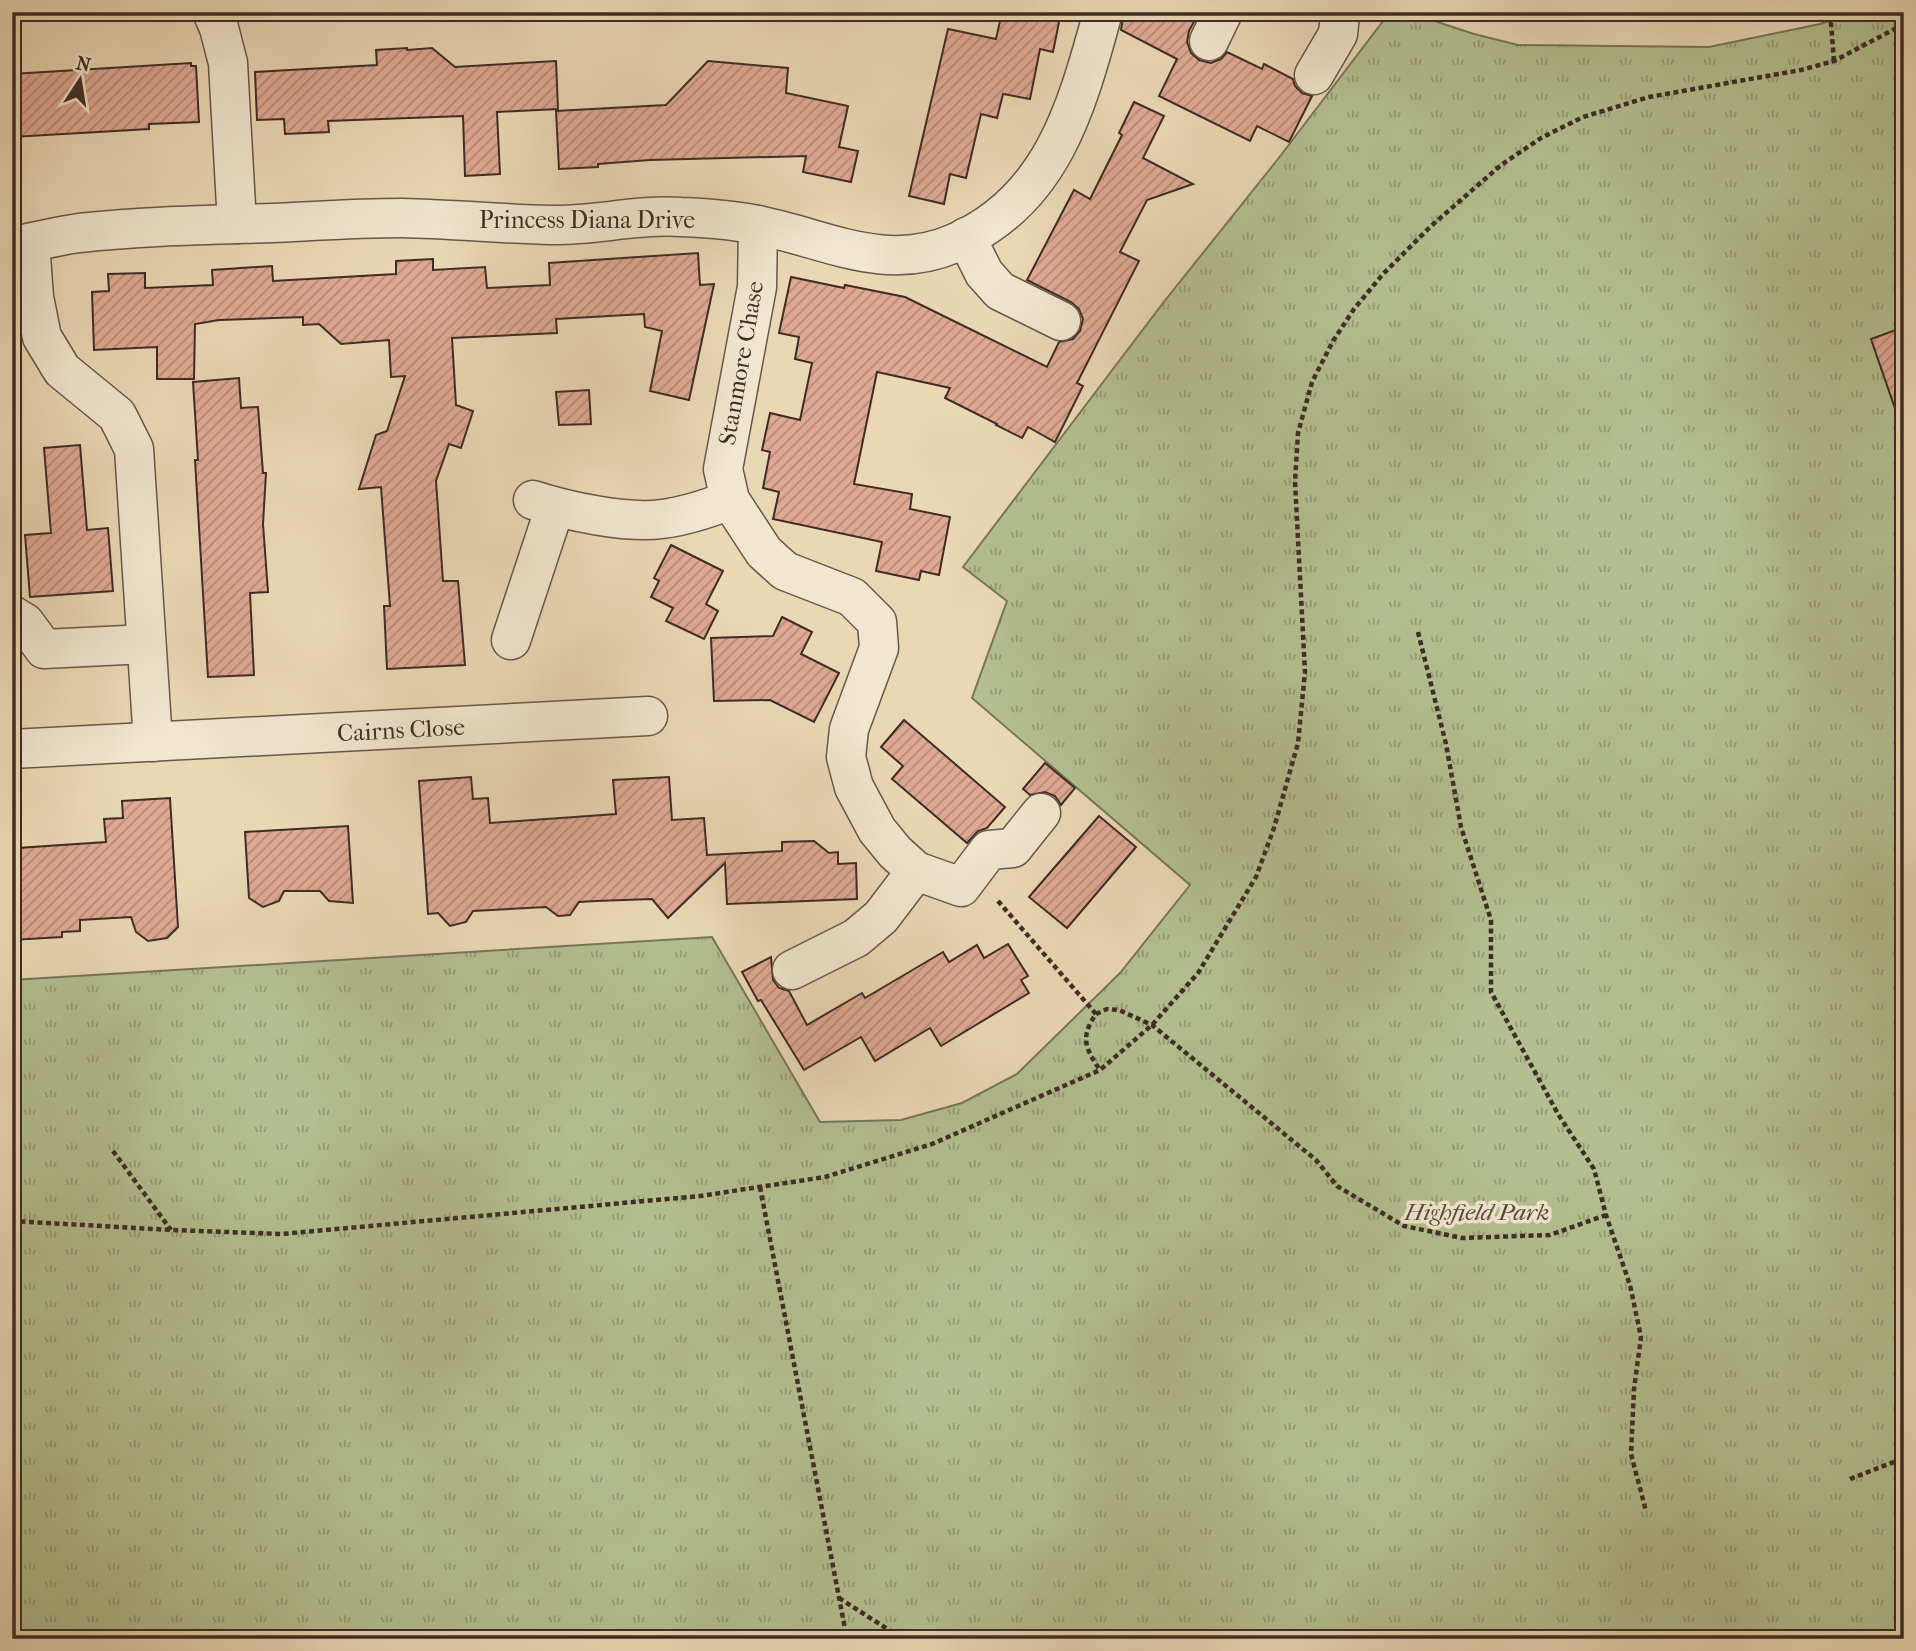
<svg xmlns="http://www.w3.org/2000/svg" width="1916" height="1651" viewBox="0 0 1916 1651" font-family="'IM FELL French Canon',serif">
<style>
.park{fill:url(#park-tufts);stroke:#78765a;stroke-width:2}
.building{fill:url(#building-hatch);stroke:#3e2c25;stroke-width:2}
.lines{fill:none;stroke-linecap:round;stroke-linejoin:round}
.minor-casing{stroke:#695749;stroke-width:41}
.path{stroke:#3e2c25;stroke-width:4.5;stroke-dasharray:5 3.5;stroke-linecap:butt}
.minor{stroke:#f1e6cf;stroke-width:38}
.labels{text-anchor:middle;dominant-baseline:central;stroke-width:7;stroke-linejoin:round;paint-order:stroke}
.street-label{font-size:24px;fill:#3e2c25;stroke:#f1e6cf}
.park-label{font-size:24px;font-style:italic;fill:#55493a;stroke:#f1e6cf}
</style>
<defs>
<pattern id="park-tufts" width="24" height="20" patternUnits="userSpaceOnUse" patternTransform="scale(1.75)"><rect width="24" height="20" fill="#b3bf90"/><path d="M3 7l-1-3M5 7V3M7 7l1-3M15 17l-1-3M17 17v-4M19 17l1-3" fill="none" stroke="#939b75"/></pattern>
<pattern id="building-hatch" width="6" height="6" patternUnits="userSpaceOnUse" patternTransform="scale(1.75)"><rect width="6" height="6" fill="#e0a994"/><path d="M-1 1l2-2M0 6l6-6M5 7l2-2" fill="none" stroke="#b78a79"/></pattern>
</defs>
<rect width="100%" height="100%" fill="#ead8b5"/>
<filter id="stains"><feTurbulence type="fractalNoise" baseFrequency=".00286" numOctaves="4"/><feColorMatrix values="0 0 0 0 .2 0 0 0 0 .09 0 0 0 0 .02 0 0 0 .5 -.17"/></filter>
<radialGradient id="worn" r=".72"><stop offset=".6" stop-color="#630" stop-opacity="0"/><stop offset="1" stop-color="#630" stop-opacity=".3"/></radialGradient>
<polygon class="park" points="1390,12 1407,12 1474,34 1518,45 1709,47 1820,24 1858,12 1904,12 1904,1639 12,1639 12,980 712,937 820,1122 901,1120 962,1103 1017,1074 1120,973 1190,885 972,698 1007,601 963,567 1163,303 1278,159"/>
<g class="building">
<polygon points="1002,12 1061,12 1053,52 1040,49 1030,99 1003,94 997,118 981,114 966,178 950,174 944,204 909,196 948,29 996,39"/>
<polygon points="1124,12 1147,12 1156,17 1158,12 1199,12 1189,31 1187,42 1191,53 1199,60 1211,63 1221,59 1227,52 1262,69 1264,64 1293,79 1295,86 1302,93 1312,96 1289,142 1257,126 1250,141 1159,96 1177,59 1121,30"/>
<polygon points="407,48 407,50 432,48 455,67 556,61 558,109 497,112 500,174 465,176 463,116 328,121 329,132 285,134 284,119 257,120 255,72 377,65 376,50"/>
<polygon points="708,61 788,68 786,93 848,106 839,147 858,151 851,182 803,172 806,156 650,160 598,164 598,167 559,169 556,111 666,105"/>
<polygon points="191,63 191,66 196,66 199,122 149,124 149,129 12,137 12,74"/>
<polygon points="1134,102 1164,116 1143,158 1193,184 1147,200 1120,252 1139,261 1077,383 1083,386 1055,442 1028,427 1022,438 996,425 997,424 945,398 950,388 877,372 854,484 912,494 910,509 950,517 939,575 921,571 919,580 876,571 882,542 773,519 779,492 763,488 770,452 762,450 770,413 800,420 812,363 795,359 799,337 779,333 791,277 844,288 845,285 905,297 1047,367 1059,342 1073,339 1080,331 1083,319 1079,309 1071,302 1027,280 1074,190 1090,199 1122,135 1119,133"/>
<polygon points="698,253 700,285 714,284 689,400 650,391 662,331 645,327 644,314 556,319 557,333 452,338 456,405 473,411 461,448 449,444 436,481 443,581 458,581 465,665 387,669 384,606 390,606 381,487 359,489 376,435 387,431 405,376 391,377 389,340 341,344 319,324 303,325 303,317 219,320 195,324 194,379 157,379 157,347 94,350 92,292 109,291 108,274 145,273 145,288 213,285 212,270 272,266 273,281 396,274 396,261 433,259 433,270 485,267 487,288 550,285 549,263"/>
<polygon points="1904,327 1904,419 1899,420 1871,339"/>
<polygon points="239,378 241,408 258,407 263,473 266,473 263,524 268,592 250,593 254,675 208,677 195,460 198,460 193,382"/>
<polygon points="589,390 591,424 559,425 556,392"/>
<polygon points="80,445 87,530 108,528 113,591 30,597 25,535 51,533 44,448"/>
<polygon points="671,545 723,571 706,604 718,611 704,639 666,621 673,608 651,597 659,581 654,578"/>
<polygon points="782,617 812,632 801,654 839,673 814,722 770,700 714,701 711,638 773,636"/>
<polygon points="904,720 1005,807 987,828 978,831 967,843 892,779 903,766 881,747"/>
<polygon points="1045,763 1075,788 1061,805 1055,796 1045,792 1030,795 1023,789"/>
<polygon points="471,777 473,799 488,798 490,823 616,814 613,780 669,777 672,820 704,818 707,855 782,851 782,842 814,841 829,853 838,852 838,864 856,863 857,899 727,904 725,863 668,918 652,899 596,901 579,902 570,915 558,916 546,907 473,911 466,922 450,926 438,913 428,914 419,781"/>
<polygon points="170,798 178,927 167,938 148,941 136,932 131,917 80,920 80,931 62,932 62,937 12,940 12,861 19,860 18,848 106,842 104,819 123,818 122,801"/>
<polygon points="1099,816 1136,847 1067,928 1029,897"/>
<polygon points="348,826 353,903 329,901 320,891 284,891 279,901 263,907 249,898 245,832"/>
<polygon points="1008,944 1028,976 1021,980 1029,993 941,1046 930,1028 875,1061 861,1037 804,1070 761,1000 758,1001 742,972 771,957 773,980 779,988 789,991 807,1025 862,993 865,998 943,952 949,962 977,945 984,958"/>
</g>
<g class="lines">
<defs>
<g id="minor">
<polyline points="212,12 219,28 228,63 237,224"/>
<polyline points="1209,41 1223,12"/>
<polyline points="1314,75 1338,34 1340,15 1338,12"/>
<polyline points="758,225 757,287 723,469 730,500 764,552 785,571 852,597 877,622 879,648 849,729 846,757 854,787 877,830 895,852 916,871 881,917 856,938 792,970"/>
<polyline points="966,237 984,273 1000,291 1061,321"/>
<polyline points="30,243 34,297 42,337 62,370 117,415 134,449 153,742"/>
<path d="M12 246C35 242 57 236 79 233 143 226 208 225 272 223 315 221 359 218 402 218 452 219 502 224 551 225 594 226 638 214 681 217 707 218 736 220 762 226 829 240 886 273 955 243 1053 200 1077 106 1103 12"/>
<path d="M533 500C567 511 627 524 662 519 686 516 707 509 730 500"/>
<polyline points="12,615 25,623 44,649 146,644"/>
<polyline points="511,640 555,507"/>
<polyline points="12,749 648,716"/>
<polyline points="916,871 961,887 989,850 1013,848 1041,813"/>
</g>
</defs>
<use href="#minor" class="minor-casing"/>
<g class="path">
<polyline points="1834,61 1831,23 1841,12"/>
<polyline points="1418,632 1446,744 1461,827 1491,920 1491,992 1558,1114 1594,1169 1606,1215 1630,1285 1641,1337 1634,1389 1631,1454 1646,1511"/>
<path d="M998 901 1096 1014C1080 1037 1085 1048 1100 1070"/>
<polyline points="1096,1014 1107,1009 1119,1010 1152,1025 1316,1160 1337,1186 1404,1226 1462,1238 1550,1235 1606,1215"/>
<polyline points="113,1151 171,1230"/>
<polyline points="760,1187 847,1639"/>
<polyline points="12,1221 172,1230 282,1234 700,1196 825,1177 932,1144 1100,1070 1152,1025 1198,973 1256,877 1274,828 1298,743 1305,672 1295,482 1298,433 1312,382 1333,341 1354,309 1383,274 1430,227 1501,165 1541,138 1583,117 1649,97 1801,70 1834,61 1904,24"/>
<polyline points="1850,1479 1904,1458"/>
<polyline points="839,1598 903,1639"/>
</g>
<use href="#minor" class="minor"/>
</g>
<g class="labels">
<g class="street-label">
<text x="587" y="220">Princess Diana Drive</text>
<text transform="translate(741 363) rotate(-80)">Stanmore Chase</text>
<text transform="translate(401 730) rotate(-3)">Cairns Close</text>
</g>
<g class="park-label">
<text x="1477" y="1212">Highfield Park</text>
</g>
</g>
<rect width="1916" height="1651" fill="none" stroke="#ead8b5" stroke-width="42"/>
<rect x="14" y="14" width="1888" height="1623" fill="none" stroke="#3e2c25" stroke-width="3.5"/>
<rect x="21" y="21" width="1874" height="1609" fill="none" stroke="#3e2c25" stroke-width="2"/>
<g transform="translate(80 80) rotate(12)" stroke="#f1e6cf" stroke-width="5" paint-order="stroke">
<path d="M0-5L12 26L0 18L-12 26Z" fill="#3e2c25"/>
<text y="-10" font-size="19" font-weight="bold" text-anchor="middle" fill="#3e2c25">N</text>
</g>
<rect width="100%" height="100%" filter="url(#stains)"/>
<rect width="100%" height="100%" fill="url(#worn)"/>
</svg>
